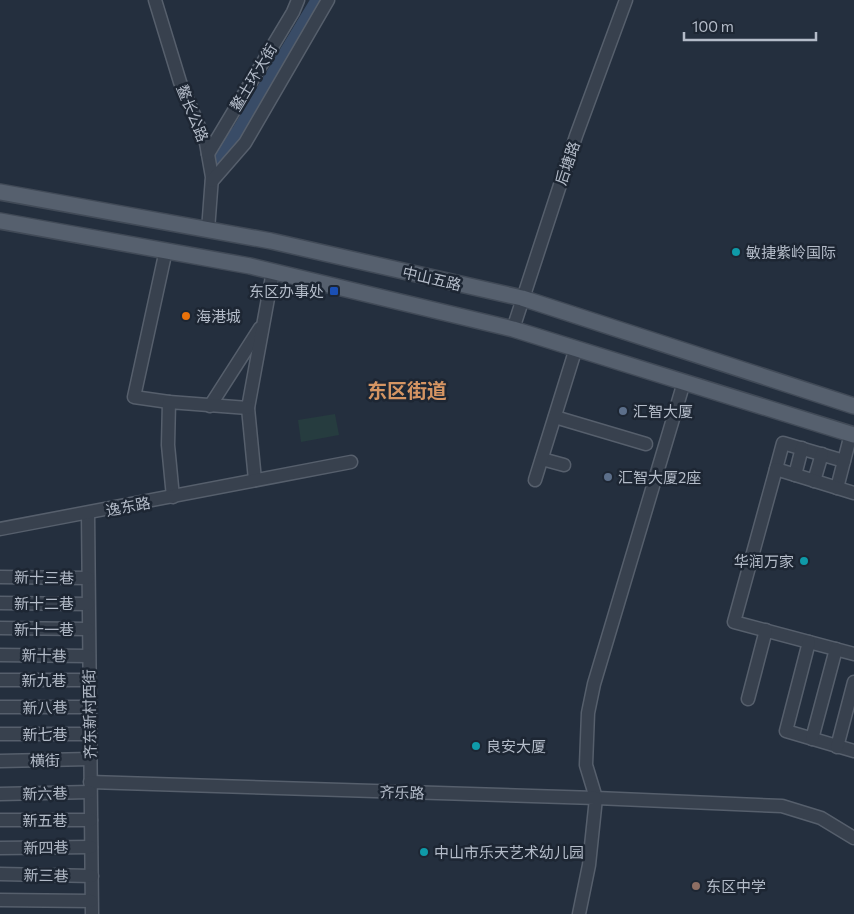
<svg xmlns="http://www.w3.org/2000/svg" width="854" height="914" viewBox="0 0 854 914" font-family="Commissioner,'Noto Sans SC',sans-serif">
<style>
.pitch{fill:#263c3f}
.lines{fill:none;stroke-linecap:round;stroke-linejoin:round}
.river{stroke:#394c67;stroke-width:16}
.minor-casing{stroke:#565f6c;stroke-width:15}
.major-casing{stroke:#414a57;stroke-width:18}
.minor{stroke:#38414e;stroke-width:12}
.major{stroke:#56606e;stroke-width:15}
.culture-dot{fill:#0f9aa8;stroke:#1d2633;stroke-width:2}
.transit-dot{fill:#1a4fb4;stroke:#1d2633;stroke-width:2}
.food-dot{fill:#e8710a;stroke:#1d2633;stroke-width:2}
.service-dot{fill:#5c6f8a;stroke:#1d2633;stroke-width:2}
.education-dot{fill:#8d6e63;stroke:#1d2633;stroke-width:2}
.labels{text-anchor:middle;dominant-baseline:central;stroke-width:5;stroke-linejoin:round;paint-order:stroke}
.street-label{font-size:15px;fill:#b4bcc9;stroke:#1d2633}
.poi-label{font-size:15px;fill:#b4bcc9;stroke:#1d2633;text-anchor:start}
.district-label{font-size:20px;font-weight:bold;fill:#d59563;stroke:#1d2633}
</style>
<rect width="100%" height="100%" fill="#242f3e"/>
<polygon class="pitch" points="335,414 339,435 301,442 298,420"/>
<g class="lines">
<polyline class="river" points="217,159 240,131 319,0"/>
<defs>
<g id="minor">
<polyline points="155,0 180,82 206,143 212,177 208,230"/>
<polyline points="208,154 293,12 298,0"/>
<polyline points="212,181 245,143 328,0"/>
<polyline points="166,250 134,397 169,402"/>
<polyline points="513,329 576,136 626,0"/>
<polyline points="684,382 594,684 588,713 586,765 596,798 782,806 821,818 854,838"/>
<polyline points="210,406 260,328"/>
<polyline points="555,417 646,444"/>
<polyline points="542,459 564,465"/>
<polyline points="776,469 783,443 844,461"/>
<polyline points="795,475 802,448"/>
<polyline points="255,480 248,408 273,271"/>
<polyline points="535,480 576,348"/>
<polyline points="814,481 822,454"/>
<polyline points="837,488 851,434"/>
<polyline points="854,493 776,469 734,622 854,654"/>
<polyline points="173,497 168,445 169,402 248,408"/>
<polyline points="88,513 92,914"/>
<polyline points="0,529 351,462"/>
<polyline points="0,577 88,578"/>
<polyline points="0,603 88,604"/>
<polyline points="0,628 88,629"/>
<polyline points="809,642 786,731 854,751"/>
<polyline points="0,655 89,656"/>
<polyline points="0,680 89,680"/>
<polyline points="748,699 766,630"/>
<polyline points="0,707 89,707"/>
<polyline points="0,734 90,734"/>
<polyline points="812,739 836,649"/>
<polyline points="837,747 854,682"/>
<polyline points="0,761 90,759"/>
<polyline points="90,782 596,798 589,865 579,914"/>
<polyline points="0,794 90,792"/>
<polyline points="0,820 91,820"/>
<polyline points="0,848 91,847"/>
<polyline points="0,874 92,876"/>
<polyline points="0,900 91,901"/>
</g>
<g id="major">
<polyline points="0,192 271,241 522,298 854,406"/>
<polyline points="0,221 250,266 513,329 854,435"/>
</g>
</defs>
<use href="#minor" class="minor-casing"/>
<use href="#major" class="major-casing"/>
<use href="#minor" class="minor"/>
<use href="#major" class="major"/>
</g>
<g class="culture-dot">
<circle cx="736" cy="252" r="5"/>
<circle cx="804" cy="561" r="5"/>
<circle cx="476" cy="746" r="5"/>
<circle cx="424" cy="852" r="5"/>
</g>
<rect class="transit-dot" x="329" y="286" width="10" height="10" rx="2.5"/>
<circle class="food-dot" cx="186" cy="316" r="5"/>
<g class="service-dot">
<circle cx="623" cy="411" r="5"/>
<circle cx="608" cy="477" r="5"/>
</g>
<circle class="education-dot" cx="696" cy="886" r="5"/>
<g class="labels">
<g class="street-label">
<text transform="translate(253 77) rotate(-59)">鳌土环大街</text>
<text transform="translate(193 113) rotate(68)">鳌长公路</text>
<text transform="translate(567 163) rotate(-71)">后塘路</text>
<text transform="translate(432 278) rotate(13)">中山五路</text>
<text transform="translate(128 506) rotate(-11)">逸东路</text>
<text transform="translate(44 577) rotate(1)">新十三巷</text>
<text x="44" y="603">新十二巷</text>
<text x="44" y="629">新十一巷</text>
<text transform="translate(44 655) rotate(1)">新十巷</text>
<text x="44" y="680">新九巷</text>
<text transform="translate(45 707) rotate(-1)">新八巷</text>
<text transform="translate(89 714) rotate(-91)">齐东新村西街</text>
<text x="45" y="734">新七巷</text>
<text transform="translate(45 760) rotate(-1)">横街</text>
<text transform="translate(402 792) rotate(2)">齐乐路</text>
<text transform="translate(45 793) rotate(-1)">新六巷</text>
<text x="45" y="820">新五巷</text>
<text transform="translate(46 847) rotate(-1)">新四巷</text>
<text transform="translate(46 875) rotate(1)">新三巷</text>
</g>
<g class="poi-label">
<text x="746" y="252">敏捷紫岭国际</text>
<text x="324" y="291" text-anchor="end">东区办事处</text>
<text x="196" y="316">海港城</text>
<text x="633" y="411">汇智大厦</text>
<text x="618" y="477">汇智大厦2座</text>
<text x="794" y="561" text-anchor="end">华润万家</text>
<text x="486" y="746">良安大厦</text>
<text x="434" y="852">中山市乐天艺术幼儿园</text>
<text x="706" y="886">东区中学</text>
</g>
<g class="district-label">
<text x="407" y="390">东区街道</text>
</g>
</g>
<path d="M684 32v8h132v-8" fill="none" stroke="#b4bcc9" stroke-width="2.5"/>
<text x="692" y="32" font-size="15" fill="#b4bcc9" stroke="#1d2633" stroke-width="4" paint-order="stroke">100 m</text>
</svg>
